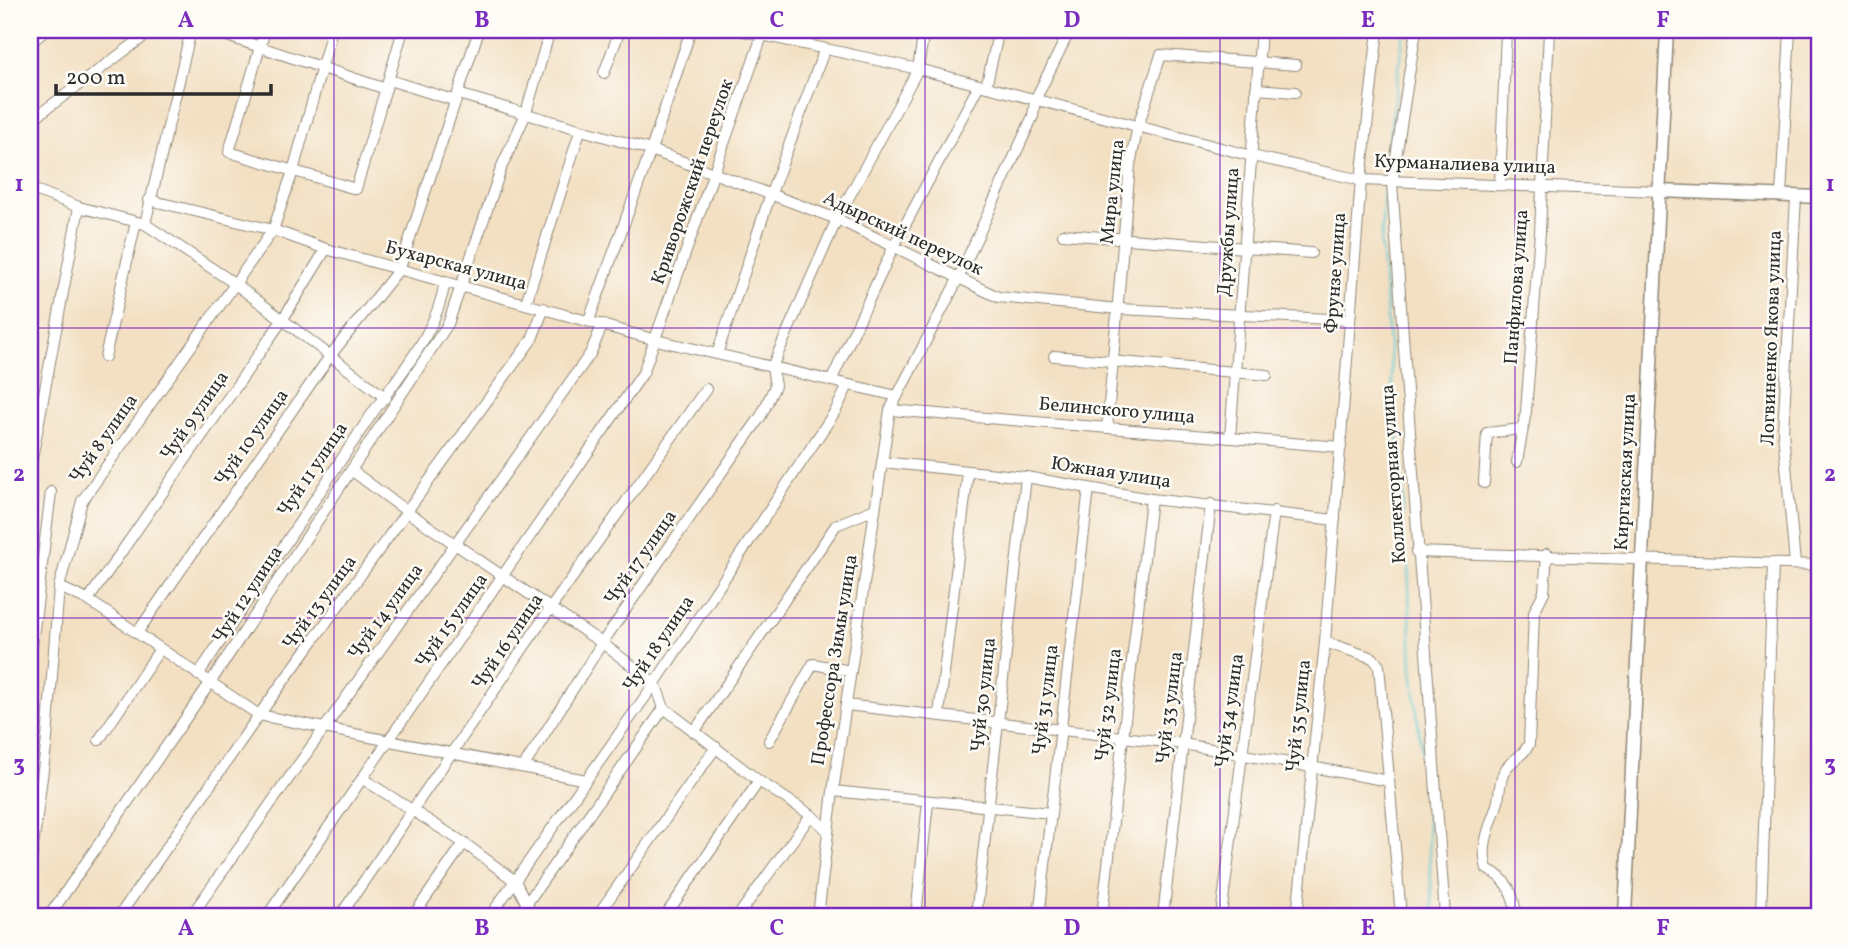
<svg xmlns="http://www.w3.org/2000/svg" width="1849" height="946" viewBox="0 0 1849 946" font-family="Vollkorn,serif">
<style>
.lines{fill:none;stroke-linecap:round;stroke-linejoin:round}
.stream{stroke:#5dc9d3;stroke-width:2}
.minor-casing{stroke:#8f8677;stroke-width:12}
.major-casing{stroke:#8f8677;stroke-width:15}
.minor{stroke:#fff;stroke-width:10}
.major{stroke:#fff;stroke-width:12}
.grid{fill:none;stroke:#7b2cbf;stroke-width:2;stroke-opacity:0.55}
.labels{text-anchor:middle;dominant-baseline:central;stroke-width:5;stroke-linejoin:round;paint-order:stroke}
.street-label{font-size:19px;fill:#2b2b2b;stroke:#fdfcf7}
.neatline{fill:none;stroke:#7b2cbf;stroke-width:2.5}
.grid-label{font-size:23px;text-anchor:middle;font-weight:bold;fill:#7b2cbf}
</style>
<rect width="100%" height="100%" fill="#fdfcf7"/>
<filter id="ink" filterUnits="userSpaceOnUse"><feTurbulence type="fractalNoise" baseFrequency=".0143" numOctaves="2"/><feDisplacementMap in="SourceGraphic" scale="14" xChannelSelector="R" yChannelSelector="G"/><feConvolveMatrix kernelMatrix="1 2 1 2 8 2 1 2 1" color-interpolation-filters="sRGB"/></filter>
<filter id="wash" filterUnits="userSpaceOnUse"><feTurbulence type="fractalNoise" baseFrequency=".00686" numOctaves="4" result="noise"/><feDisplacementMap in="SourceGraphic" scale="28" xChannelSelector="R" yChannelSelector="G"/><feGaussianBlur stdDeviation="1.57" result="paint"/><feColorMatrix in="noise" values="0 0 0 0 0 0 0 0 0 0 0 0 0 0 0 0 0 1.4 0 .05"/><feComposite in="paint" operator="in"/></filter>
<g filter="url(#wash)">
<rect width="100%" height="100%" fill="#f3e0c3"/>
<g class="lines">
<g class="stream">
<polyline points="1384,176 1404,30"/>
<polyline points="1384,185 1381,244 1396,428 1402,461 1403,543 1408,563 1412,669 1425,784 1433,916"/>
</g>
</g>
</g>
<g filter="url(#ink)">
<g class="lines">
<defs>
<g id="minor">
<polyline points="209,30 386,89"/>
<polyline points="265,30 229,152 356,189 403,30"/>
<polyline points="738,30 918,69 1252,156 1361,180 1659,191"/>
<polyline points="1416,30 1392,183 1445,916"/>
<polyline points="30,43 46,30"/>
<polyline points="604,73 620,30"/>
<polyline points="389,80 456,101"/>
<polyline points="986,87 999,30"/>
<polyline points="1256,89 1295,92"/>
<polyline points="458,94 651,150 837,219 998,297 1119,309 1350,320"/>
<polyline points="30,121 142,38"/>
<polyline points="1500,185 1506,30"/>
<polyline points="30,188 79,207 145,224 191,30"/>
<polyline points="1781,196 1790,30"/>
<polyline points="149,200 273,230 326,249 656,340 897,396"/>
<polyline points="145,224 234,283 386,398"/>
<polyline points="1063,234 1311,253"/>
<polyline points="526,303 580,131"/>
<polyline points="589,320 651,150 691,30"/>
<polyline points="717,354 770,196 824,51"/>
<polyline points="1054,356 1267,375"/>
<polyline points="105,357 136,222"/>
<polyline points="831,381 893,248 979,85"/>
<polyline points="890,410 1341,447"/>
<polyline points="1107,428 1130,165 1138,126 1161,55 1296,65"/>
<polyline points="1230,438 1261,30"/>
<polyline points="882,462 1026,477 1151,499 1335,520"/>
<polyline points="1517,462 1526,411 1540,232 1549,30"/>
<polyline points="30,469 79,207"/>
<polyline points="351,470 409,513 602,643 655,683 664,708 759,781 811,815 828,831"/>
<polyline points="1484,483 1487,433 1521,429"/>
<polyline points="1416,552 1819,565"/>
<polyline points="1795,564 1783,432 1796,197"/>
<polyline points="59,587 88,600 259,715 586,780"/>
<polyline points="88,600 283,319 326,249"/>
<polyline points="137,633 330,356 400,268 479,30"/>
<polyline points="1325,642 1373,658 1379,666 1401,916"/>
<polyline points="30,661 51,492"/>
<path d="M198 675C253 592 308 510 363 427 393 381 437 337 445 281"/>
<polyline points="846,705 1183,744 1389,781"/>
<polyline points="939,715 968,472"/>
<polyline points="694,732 836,525 875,509"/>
<polyline points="99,740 160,649"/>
<polyline points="769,741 813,664 851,671"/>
<polyline points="524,766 602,643 761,416 775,386 772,367 837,219 918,69 924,30"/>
<polyline points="363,779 464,843 515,881 533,916"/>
<polyline points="833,791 1051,813"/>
<polyline points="30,870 47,739 59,587 82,501 273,230 293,171 332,30"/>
<polyline points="49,916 210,683 448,324 502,166 525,116 550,30"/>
<polyline points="119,916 259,715 532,339 544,308"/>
<polyline points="191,916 590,354 603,324"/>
<polyline points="267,916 643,373 762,36"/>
<polyline points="340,916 550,609 706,389"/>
<polyline points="413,916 464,843"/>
<polyline points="490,916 655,683 836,410 848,385"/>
<polyline points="518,916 664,708"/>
<polyline points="597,916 716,747"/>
<polyline points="665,916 759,781"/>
<polyline points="738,916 811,815"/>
<polyline points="818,916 833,791 890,410 958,279 1033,116 1035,100 1070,30"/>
<polyline points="916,916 928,802"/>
<polyline points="976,916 1026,477"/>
<polyline points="1039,916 1089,488"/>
<polyline points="1102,916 1151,499"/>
<polyline points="1163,916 1211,504"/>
<polyline points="1221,916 1274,511"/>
<polyline points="1297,916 1325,642 1361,180 1378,30"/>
<path d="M1516 916C1514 894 1508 879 1487 869 1480 845 1490 827 1497 805 1500 795 1499 782 1504 772 1509 760 1524 757 1529 744L1534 612 1544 592 1547 554"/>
<polyline points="1761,916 1773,563"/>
</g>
<g id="major">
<polyline points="1659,191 1819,197"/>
<polyline points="1625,916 1667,30"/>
</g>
</defs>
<use href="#minor" class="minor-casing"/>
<use href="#major" class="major-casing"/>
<use href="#minor" class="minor"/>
<use href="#major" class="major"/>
</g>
</g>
<path class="grid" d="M334 30V916M629 30V916M925 30V916M1220 30V916M1515 30V916M30 328H1819M30 618H1819"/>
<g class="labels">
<g class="street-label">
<text transform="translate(1465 165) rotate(2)">Курманалиева улица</text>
<text transform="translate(693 182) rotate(-71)">Криворожский переулок</text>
<text transform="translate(1113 192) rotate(-84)">Мира улица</text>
<text transform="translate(1229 232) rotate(-86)">Дружбы улица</text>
<text transform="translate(903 234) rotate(25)">Адырский переулок</text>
<text transform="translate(456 266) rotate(15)">Бухарская улица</text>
<text transform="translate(1336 273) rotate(-86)">Фрунзе улица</text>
<text transform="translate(1517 287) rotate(-86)">Панфилова улица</text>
<text transform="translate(1772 338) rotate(-88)">Логвиненко Якова улица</text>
<text transform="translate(1117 411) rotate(5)">Белинского улица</text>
<text transform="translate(195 416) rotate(-55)">Чуй 9 улица</text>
<text transform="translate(252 438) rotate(-55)">Чуй 10 улица</text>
<text transform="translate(104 439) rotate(-55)">Чуй 8 улица</text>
<text transform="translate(313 470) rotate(-56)">Чуй 11 улица</text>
<text transform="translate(1626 472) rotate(-87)">Киргизская улица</text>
<text transform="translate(1111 473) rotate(9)">Южная улица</text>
<text transform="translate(1394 474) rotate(-94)">Коллекторная улица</text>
<text transform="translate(641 558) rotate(-55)">Чуй 17 улица</text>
<text transform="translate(248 595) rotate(-57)">Чуй 12 улица</text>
<text transform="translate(320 603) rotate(-54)">Чуй 13 улица</text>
<text transform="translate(386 612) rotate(-54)">Чуй 14 улица</text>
<text transform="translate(452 621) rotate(-55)">Чуй 15 улица</text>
<text transform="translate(508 642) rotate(-56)">Чуй 16 улица</text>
<text transform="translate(659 644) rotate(-56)">Чуй 18 улица</text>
<text transform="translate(835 660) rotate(-81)">Профессора Зимы улица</text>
<text transform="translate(984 695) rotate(-84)">Чуй 30 улица</text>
<text transform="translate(1046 700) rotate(-83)">Чуй 31 улица</text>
<text transform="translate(1109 705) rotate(-83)">Чуй 32 улица</text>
<text transform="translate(1170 708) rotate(-83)">Чуй 33 улица</text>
<text transform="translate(1230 711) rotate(-82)">Чуй 34 улица</text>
<text transform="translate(1299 716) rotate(-84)">Чуй 35 улица</text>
</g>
</g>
<rect width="1849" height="946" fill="none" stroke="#fdfcf7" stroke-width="77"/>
<path d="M56 84v10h215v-10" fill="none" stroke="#2b2b2b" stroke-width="3.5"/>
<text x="66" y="84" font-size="21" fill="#2b2b2b" stroke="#fdfcf7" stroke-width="5" paint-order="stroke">200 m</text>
<rect x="38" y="38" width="1773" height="870" class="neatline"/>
<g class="grid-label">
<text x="186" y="27">A</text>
<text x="482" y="27">B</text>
<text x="777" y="27">C</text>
<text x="1072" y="27">D</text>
<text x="1368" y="27">E</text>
<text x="1663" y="27">F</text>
<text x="19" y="191">1</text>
<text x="1830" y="191">1</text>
<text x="19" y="481">2</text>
<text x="1830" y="481">2</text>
<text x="19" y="771">3</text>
<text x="1830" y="771">3</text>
<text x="186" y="935">A</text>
<text x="482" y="935">B</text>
<text x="777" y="935">C</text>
<text x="1072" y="935">D</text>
<text x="1368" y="935">E</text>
<text x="1663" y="935">F</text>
</g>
</svg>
